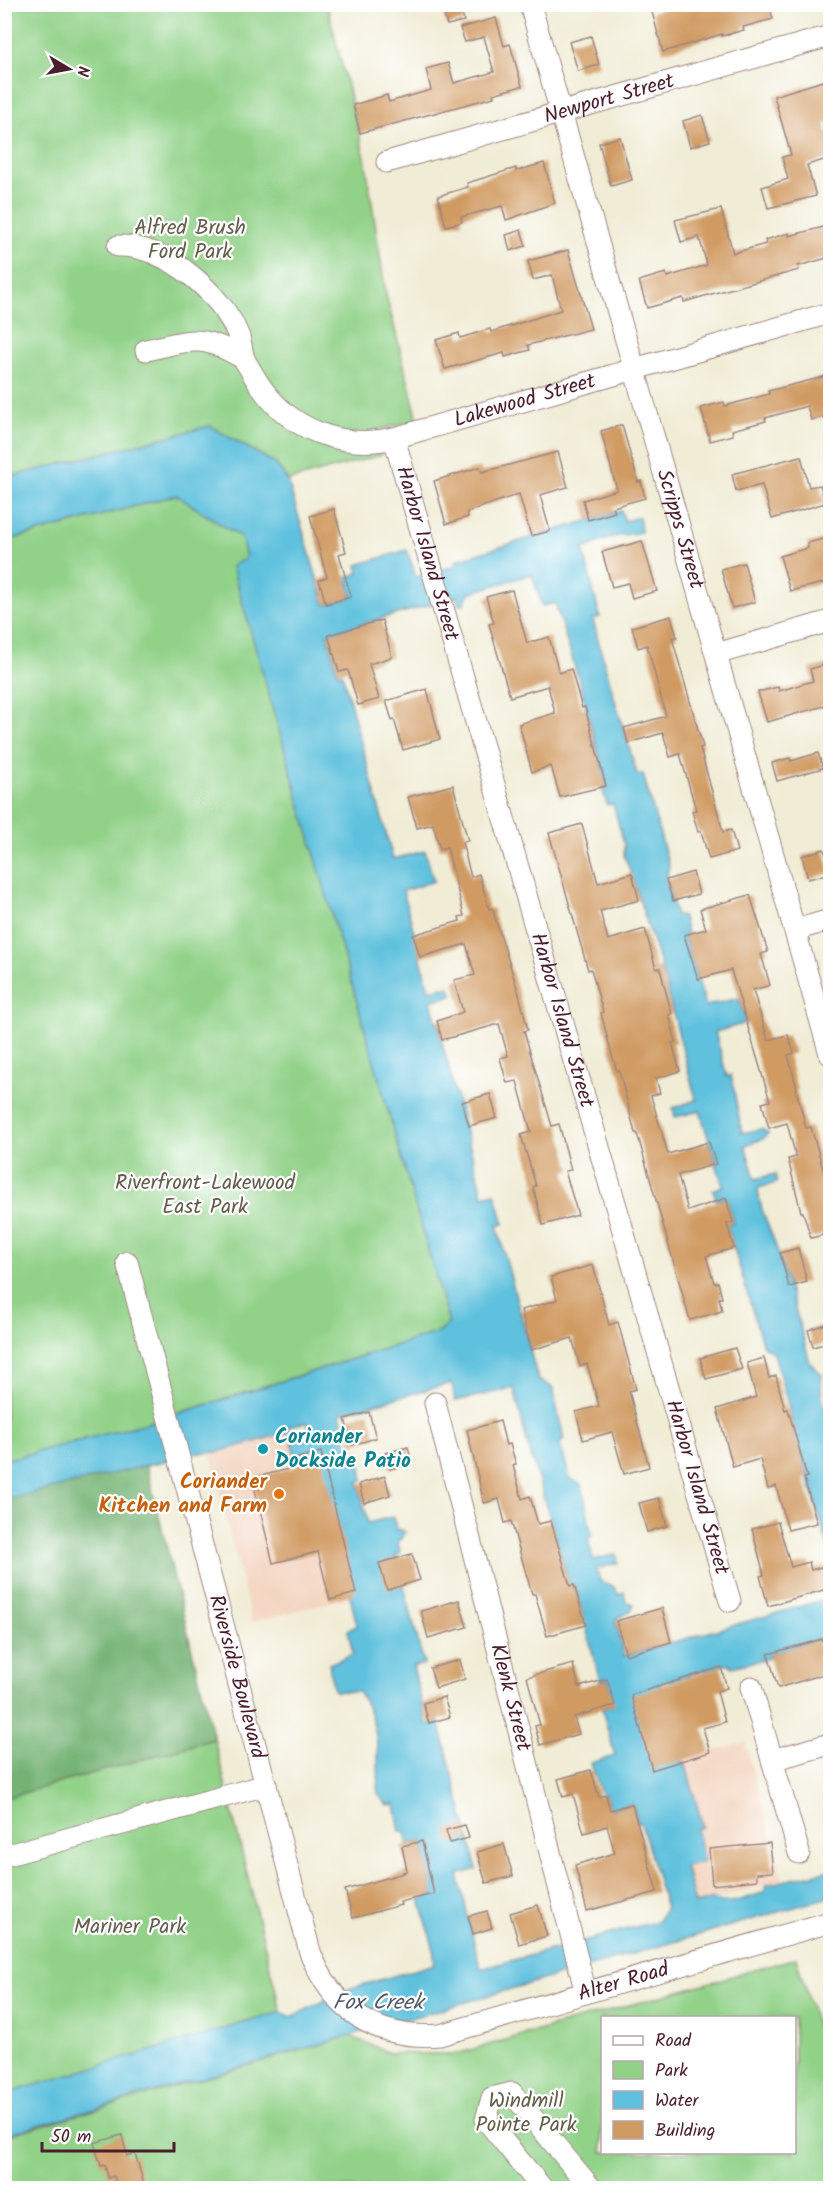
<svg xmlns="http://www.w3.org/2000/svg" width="835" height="2193" viewBox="0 0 835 2193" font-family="Kalam,sans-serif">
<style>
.built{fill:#f3d4bf}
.green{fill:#91d188;stroke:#6e785a;stroke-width:1.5;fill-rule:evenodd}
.forest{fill:#74b374;stroke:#5f6950;stroke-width:1.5}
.water{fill:#5ec1dd;stroke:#547084;stroke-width:1.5;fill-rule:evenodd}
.building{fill:#d09b63}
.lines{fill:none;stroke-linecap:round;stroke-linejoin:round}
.street-casing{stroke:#9d8680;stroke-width:23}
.street{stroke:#fff;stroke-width:21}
.culture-dot{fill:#0f9aa8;stroke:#fff;stroke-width:2}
.food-dot{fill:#e8710a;stroke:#fff;stroke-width:2}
.labels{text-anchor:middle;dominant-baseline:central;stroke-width:4.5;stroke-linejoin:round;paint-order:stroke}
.street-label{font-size:21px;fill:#4a1f2b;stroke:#fff}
.park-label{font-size:21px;fill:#635d4c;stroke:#fff}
.culture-label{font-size:21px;font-weight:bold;fill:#0d838f;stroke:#fff;text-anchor:start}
.food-label{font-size:21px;font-weight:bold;fill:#c56008;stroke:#fff;text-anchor:end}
.water-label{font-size:22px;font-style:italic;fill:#515869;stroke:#fff}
</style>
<rect width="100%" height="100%" fill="#fff"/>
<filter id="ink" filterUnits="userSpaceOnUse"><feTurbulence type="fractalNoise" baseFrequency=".0167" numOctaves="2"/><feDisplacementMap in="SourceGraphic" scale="12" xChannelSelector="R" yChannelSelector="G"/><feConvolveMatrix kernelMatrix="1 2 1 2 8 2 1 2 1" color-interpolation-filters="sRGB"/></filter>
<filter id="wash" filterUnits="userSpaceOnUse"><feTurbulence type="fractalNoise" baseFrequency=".008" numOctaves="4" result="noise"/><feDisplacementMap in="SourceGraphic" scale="24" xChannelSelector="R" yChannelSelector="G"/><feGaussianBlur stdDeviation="1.35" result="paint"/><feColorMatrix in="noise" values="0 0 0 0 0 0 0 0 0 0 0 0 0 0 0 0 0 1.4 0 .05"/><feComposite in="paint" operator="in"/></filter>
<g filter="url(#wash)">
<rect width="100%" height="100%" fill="#f0ecd5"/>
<g class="built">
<polygon points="290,1432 295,1455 316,1449 350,1597 252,1622 210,1453 217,1452"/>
<polygon points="745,1742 783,1880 695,1904 685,1866 696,1829 702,1827 685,1762 681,1763 680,1760"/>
</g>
<g class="green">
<polygon points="5,5 327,5 365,158 386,295 418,420 377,430 381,455 288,481 276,464 210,426 5,478"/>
<polygon points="176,495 241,537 247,558 233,566 449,1323 439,1332 151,1422 5,1460 5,541"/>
<polygon points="214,1739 281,2012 5,2095 5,1798"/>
<path d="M796 1958 830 2071V2188H5V2136L350 2036 390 2053 456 2054ZM602 2018H794V2152H602Z"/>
</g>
<polygon class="forest" points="146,1464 214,1739 5,1798 4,1500"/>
<path class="water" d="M210 426 276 464 288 481 325 605 352 597 347 577 359 573 357 565 407 550 416 577 455 566 456 560 621 511 625 521 639 517 641 532 612 537 583 549 600 617 593 619C605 672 622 722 637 774H643L669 866 666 880 676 915 683 917 687 934 684 936 706 1006 739 998 746 1023 715 1032 727 1077 731 1075 742 1133 762 1129 768 1133 763 1139 745 1145 755 1179 775 1174 777 1183 758 1188C760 1215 770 1226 777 1250 789 1287 800 1325 810 1363L822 1374 821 1389 824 1409 830 1407V1416L827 1417 830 1430V1553L801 1454 795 1456 788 1433 795 1431 774 1353 763 1346 727 1225 734 1223 727 1198 716 1200 713 1190 723 1186 700 1111 675 1117 673 1108 696 1100 661 967 631 873 624 855V844L613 804 607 805 602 788 607 786 581 687 555 603 542 606 532 574 469 593 464 604 459 605 457 597 327 634 338 674 342 673 393 859 425 851 434 881 403 891 429 990 449 986 453 995 431 1001 483 1196 495 1193 504 1224 497 1226 538 1380 552 1387 564 1439 560 1443 570 1479 582 1485 592 1536 588 1538 593 1560 616 1554 618 1563 596 1569 601 1582 615 1587 618 1595 624 1592 626 1602 634 1604 631 1611 615 1620 624 1656 830 1598V1636L768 1654 769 1658 732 1667 729 1663 659 1684 681 1763 685 1762 703 1827 696 1829 704 1861 685 1866 695 1904 714 1899C727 1908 751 1896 765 1892L766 1885 830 1870V1897L5 2135V2094L281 2012 292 2017 345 1990 435 1964 433 1946 420 1899 434 1895 422 1841 408 1844 405 1833 400 1831 395 1804 387 1805 378 1794C379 1760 380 1720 358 1692L334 1691 329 1664 353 1654 348 1630 357 1626 316 1449 295 1455 292 1442 312 1439 307 1422 289 1426 290 1432 217 1452 197 1453 5 1500V1460L151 1422 439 1332 449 1323 232 566 246 558 241 537 176 495 5 541V478ZM452 1383 455 1401 514 1388 526 1438 570 1585H575L600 1681 607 1679 614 1705 602 1709 615 1756 591 1763 602 1796 606 1795 611 1809 632 1803 638 1823H641L666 1908 658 1921 484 1968 480 1967 458 1875 477 1869 439 1722 427 1725 413 1667 424 1664 396 1555 400 1553 398 1541 402 1539 405 1532 396 1528 393 1517 368 1523 358 1482 363 1480 359 1452 353 1454 348 1449 340 1413Z"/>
<g id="blocks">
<g class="building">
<polygon points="455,4 460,4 464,21 447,25 442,8"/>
<polygon points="679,4 769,4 773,19 743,27 744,30 722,36 722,34 663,52 652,12"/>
<polygon points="496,18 504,46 510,44 522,86 493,94 494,97 360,133 353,105 387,95 389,102 431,90 426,69 448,63 454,83 494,72 484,37 465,42 460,28"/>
<polygon points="591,36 599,65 578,71 569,42"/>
<polygon points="826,80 831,98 831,122 825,124 831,144 831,158 807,165 816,196 768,208 762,187 788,179 782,157 791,155 774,96"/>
<polygon points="702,115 710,141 690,147 683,121"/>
<polygon points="620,137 632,180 611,186 599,143"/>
<polygon points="544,163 555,203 506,220 502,206 461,217 462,222 446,226 438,196 468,187 467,183 516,168 516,171"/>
<polygon points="721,209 733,253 766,244 765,240 789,233 789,236 831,225 831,257 798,266 799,270 715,293 684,302 683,298 647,308 639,281 666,273 667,277 707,265 699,237 681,242 675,220"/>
<polygon points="521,230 526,246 510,251 506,235"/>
<polygon points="568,250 591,329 528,345 530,350 505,357 504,353 445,369 436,340 459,333 460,338 490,329 491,332 561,310 552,275 533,280 528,261"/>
<polygon points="831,375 831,415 811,420 807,406 765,418 766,421 732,430 733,435 710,441 701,408 724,402 725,406 769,394 768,391"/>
<polygon points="622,425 638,482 641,481 645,498 613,507 615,512 588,520 583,500 617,490 601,431"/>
<polygon points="558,452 568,487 540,495 550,531 531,536 519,494 467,512 468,517 446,524 434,481 480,467 482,472"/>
<polygon points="801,456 809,487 820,485 825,503 772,519 762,485 736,491 732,474"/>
<polygon points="334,509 346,552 339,554 351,597 326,604 319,580 327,577 310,516"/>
<polygon points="831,537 831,581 790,591 780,556 808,548 807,543"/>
<polygon points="642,541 657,591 632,598 628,583 612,587 602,552"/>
<polygon points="744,563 755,602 732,608 721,569"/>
<polygon points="512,590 527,643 549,637 559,673 571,669 582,708 585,707 606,786 560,797 551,766 532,772 519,724 555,713 548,686 510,697 489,624 494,623 486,597"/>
<polygon points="671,616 677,637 672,638 703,747 700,748 723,832 731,830 737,851 709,859 701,831 698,832 692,811 696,810 680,754 670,757 663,733 628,743 624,728 666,716 647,645 638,648 632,627"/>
<polygon points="382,620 392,657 369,664 379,699 358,705 348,670 339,672 328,635"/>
<polygon points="831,663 831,704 767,722 758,692 778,687 779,691 813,681 810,669"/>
<polygon points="427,689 440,739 403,750 394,719 392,720 386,701"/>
<polygon points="818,753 823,768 777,781 772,763 790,758 791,761"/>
<polygon points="453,785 468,841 462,842 471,877 479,874 489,909 492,908 519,994 528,1030 524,1031 540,1086 552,1126 559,1124 571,1170 565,1171 578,1215 543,1225 533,1187 536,1186 521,1135 531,1132 517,1081 507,1083 500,1058 508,1056 499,1024 442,1040 437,1021 463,1012 454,980 475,975 466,944 420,957 413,935 460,921 459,917 464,916 447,847 440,849 433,824 417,828 408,797"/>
<polygon points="582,824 598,883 632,873 639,900 600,911 608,940 645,929 656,969 660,968 664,985 672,1014 669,1015 676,1042 672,1043 680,1071 656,1078 660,1093 651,1096 668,1154 709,1142 716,1164 678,1175 688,1211 726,1198 733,1222 727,1224 734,1248 706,1256 714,1283 718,1282 722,1298 719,1298 722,1311 690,1320 637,1133 635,1133 619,1070 617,1071 610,1048 601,1013 603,1012 591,969 588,970 549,833"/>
<polygon points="824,849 831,873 808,879 802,856"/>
<polygon points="693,872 699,894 673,901 666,880"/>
<polygon points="750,895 768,952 761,954 770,985 753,990 768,1040 788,1035 794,1053 788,1055 797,1089 796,1089 806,1128 811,1127 831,1197 831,1233 811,1238 803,1212 801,1212 788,1159 796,1157 787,1123 769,1128 762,1103 770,1101 731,970 698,979 684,935 706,929 700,909"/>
<polygon points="490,1094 497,1118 469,1126 462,1102"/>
<polygon points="798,1248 807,1282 789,1287 780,1253"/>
<polygon points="593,1265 609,1325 618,1322 636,1389 629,1391 649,1467 624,1474 612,1432 583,1440 576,1412 599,1406 587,1364 580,1366 572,1338 531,1350 521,1310 557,1300 551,1277"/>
<polygon points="826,1324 831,1342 813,1347 808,1330"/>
<polygon points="735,1348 742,1369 706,1379 700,1358"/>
<polygon points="764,1358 769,1378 776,1376 785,1410 788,1409 807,1477 804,1478 817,1523 788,1530 776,1486 768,1489 760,1459 733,1467 717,1409 756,1397 747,1363"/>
<polygon points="369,1412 376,1438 352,1445 345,1419"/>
<polygon points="500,1421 506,1445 510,1444 516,1464 513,1465 522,1499 530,1496 538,1524 551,1521 570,1586 574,1585 586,1625 547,1636 535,1594 532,1594 511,1521 505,1523 499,1499 484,1503 467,1430"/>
<polygon points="408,1447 412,1463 390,1469 385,1453"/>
<polygon points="321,1452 356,1593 330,1600 318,1552 273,1563 252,1478 297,1467 295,1459"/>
<polygon points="385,1476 390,1495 364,1503 359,1484"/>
<polygon points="659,1498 667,1526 647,1532 639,1503"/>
<polygon points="778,1522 791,1567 809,1562 811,1570 831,1564 831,1588 768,1606 760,1576 764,1575 752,1529"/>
<polygon points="412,1554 420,1580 387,1590 379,1563"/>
<polygon points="459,1600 467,1627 428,1638 421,1611"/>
<polygon points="662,1608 671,1642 626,1655 616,1621"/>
<polygon points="826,1638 831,1652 831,1672 778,1688 768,1654"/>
<polygon points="460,1660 465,1679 436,1688 430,1668"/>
<polygon points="573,1664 579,1687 607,1679 615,1705 574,1717 579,1734 540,1745 535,1726 540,1725 527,1677"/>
<polygon points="721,1667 727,1688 717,1691 725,1722 703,1728 710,1752 652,1770 631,1695"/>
<polygon points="444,1697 450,1717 429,1723 423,1703"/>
<polygon points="591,1770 599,1797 606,1795 610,1810 632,1804 657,1892 587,1911 575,1865 615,1853 607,1826 584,1833 573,1794 563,1797 558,1779"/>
<polygon points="465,1825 469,1838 450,1843 446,1830"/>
<polygon points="422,1841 434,1894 400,1902 401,1905 353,1918 345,1890 404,1873 403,1872 407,1871 402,1846"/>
<polygon points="770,1843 773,1872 757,1873 757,1880 712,1885 709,1849"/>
<polygon points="504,1844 513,1876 486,1883 477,1852"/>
<polygon points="538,1905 547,1936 519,1944 510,1913"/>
<polygon points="487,1911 492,1928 473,1934 468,1916"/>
<polygon points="122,2135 127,2156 135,2153 145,2188 118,2188 114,2176 108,2178 105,2165 101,2166 94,2143"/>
</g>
</g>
</g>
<g filter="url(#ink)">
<use href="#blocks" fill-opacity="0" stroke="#9d8680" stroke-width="1.5"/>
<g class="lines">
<defs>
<g id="street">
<path id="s1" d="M530 4 830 1054"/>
<path id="s2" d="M387 162 830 36"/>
<path d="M118 246C165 244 223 294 239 337 241 344 242 352 244 359 201 333 193 340 146 350"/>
<path id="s3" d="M244 359C251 371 258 384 267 395 298 433 347 449 394 438L830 313"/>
<path id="s4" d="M394 438 730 1601"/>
<polyline points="716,654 830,621"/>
<polyline points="795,930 830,920"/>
<path id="s5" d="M127 1262 310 1952C333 2011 376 2040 440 2035L830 1922"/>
<path id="s6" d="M435 1403 586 1993"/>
<polyline points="751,1687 799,1853"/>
<polyline points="772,1760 830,1744"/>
<polyline points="4,1856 266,1785"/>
<polyline points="542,2188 486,2120 492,2098 512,2093 591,2188"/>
</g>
</defs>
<use href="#street" class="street-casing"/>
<use href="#street" class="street"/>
</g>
</g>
<circle class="culture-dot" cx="263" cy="1449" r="6"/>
<circle class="food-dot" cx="279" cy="1494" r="6"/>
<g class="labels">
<g class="street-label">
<text stroke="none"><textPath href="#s2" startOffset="231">Newport Street</textPath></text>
<text stroke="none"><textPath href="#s3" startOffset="320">Lakewood Street</textPath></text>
<text stroke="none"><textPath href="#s1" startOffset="546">Scripps Street</textPath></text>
<text stroke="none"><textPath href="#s4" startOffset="120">Harbor Island Street</textPath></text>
<text stroke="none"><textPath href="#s4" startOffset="606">Harbor Island Street</textPath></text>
<text stroke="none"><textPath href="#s4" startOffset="1092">Harbor Island Street</textPath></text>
<text stroke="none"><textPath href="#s5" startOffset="429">Riverside Boulevard</textPath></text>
<text stroke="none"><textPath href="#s6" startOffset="304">Klenk Street</textPath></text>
<text stroke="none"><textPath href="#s5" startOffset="1072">Alter Road</textPath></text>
</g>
<g class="park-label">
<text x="190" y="228">Alfred Brush<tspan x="190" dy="24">Ford Park</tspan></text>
<text x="205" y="1183">Riverfront-Lakewood<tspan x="205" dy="24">East Park</tspan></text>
<text x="130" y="1927">Mariner Park</text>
<text x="526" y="2101">Windmill<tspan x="526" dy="24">Pointe Park</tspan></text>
</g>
<g class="culture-label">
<text x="275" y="1437">Coriander<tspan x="275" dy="24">Dockside Patio</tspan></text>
</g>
<g class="food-label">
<text x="267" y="1482">Coriander<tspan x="267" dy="24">Kitchen and Farm</tspan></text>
</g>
<g class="water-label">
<text x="378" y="2003">Fox Creek</text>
</g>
</g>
<rect width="835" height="2193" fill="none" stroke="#fff" stroke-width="24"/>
<rect x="601" y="2016" width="195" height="138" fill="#ffffff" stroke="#b7a5aa" stroke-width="1.5"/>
<rect x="613" y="2036" width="30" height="9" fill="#ffffff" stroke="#b7a5aa" stroke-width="1.5"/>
<text x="655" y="2046" font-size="18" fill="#4a1f2b">Road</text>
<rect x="613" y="2061" width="30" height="18" fill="#91d188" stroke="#b7a5aa" stroke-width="1.5"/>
<text x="655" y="2076" font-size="18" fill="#4a1f2b">Park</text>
<rect x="613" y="2091" width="30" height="18" fill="#5ec1dd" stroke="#b7a5aa" stroke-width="1.5"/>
<text x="655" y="2106" font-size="18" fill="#4a1f2b">Water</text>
<rect x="613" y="2121" width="30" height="18" fill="#d09b63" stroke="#b7a5aa" stroke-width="1.5"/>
<text x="655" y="2136" font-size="18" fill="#4a1f2b">Building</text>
<g transform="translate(69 69) rotate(100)" stroke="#ffffff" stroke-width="4.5" paint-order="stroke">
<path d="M0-4.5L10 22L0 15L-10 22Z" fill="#4a1f2b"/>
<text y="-9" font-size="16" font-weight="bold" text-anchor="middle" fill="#4a1f2b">N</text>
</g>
<path d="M42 2142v9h132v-9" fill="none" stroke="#4a1f2b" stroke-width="3"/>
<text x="51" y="2142" font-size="18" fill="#4a1f2b" stroke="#ffffff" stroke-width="4.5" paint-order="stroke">50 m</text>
</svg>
